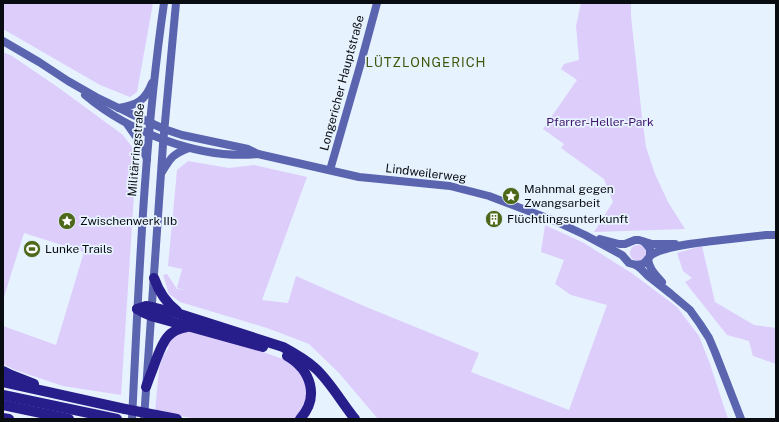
<svg xmlns="http://www.w3.org/2000/svg" width="779" height="422" viewBox="0 0 779 422" font-family="'Public Sans',sans-serif">
<style>
.green{fill:#ddcdfb}
.lines{fill:none;stroke-linecap:round;stroke-linejoin:round}
.secondary{stroke:#5b65af;stroke-width:8}
.highway{stroke:#271d8b;stroke-width:10}
.highway-bridge{stroke:#271d8b;stroke-width:10}
.labels{text-anchor:middle;dominant-baseline:central;stroke-width:3.5;stroke-linejoin:round;paint-order:stroke}
.street-label{font-size:12px;fill:#090d11;stroke:#e7f2ff}
.park-label{font-size:12px;fill:#3f136c;stroke:#e7f2ff}
.poi-label{font-size:12px;fill:#090d11;stroke:#e7f2ff;text-anchor:start}
.neighbourhood-label{font-size:13px;letter-spacing:1px;fill:#3f570d;stroke:#e7f2ff}
</style>
<rect width="100%" height="100%" fill="#e7f2ff"/>
<g class="green">
<polygon points="3,3 153,3 137,92 130,97 100,85 3,29"/>
<polygon points="581,3 631,3 631,16 642,117 646,147 655,174 668,202 685,229 594,232 613,202 604,179 561,148 564,144 543,129 577,80 561,69 564,64 579,60 576,26"/>
<polygon points="3,52 12,56 59,88 123,135 132,147 136,164 121,395 63,386 15,370 3,364 3,326 56,345 84,252 24,233 3,300"/>
<polygon points="188,161 229,168 254,165 307,177 262,300 288,303 296,276 364,306 479,353 471,372 569,410 607,305 571,295 555,284 564,260 541,252 545,225 584,243 633,274 677,307 699,336 710,364 728,419 378,419 339,373 309,344 267,328 180,302 169,294 163,275 167,274 177,289 185,290 177,288 182,269 168,266 177,170"/>
<circle cx="638" cy="253" r="8"/>
<polygon points="702,246 715,302 754,325 776,328 776,364 753,356 749,341 727,335 685,282 692,278 683,271 677,253"/>
<polygon points="187,331 251,348 283,359 293,365 297,368 307,386 306,404 295,419 197,419 155,411 159,369 162,358 169,347 165,344 169,338"/>
</g>
<g class="lines">
<g class="secondary">
<polyline points="3,41 39,62 68,81 96,97 129,113 164,129 182,135 248,149 258,154 359,177 450,186 489,196 555,221 585,235 622,255 629,263 636,265 643,264 648,259 650,256 650,249 647,245 644,242"/>
<path d="M85 95C129 132 200 160 258 154"/>
<path d="M119 108C137 105 145 101 152 83"/>
<polyline points="127,124 139,141 147,159"/>
<polyline points="330,170 360,66 377,3"/>
<path d="M162 172C171 157 173 154 189 148"/>
<polyline points="600,239 619,244 625,244 635,240 639,240 652,244 675,244"/>
<path d="M650 256C662 246 697 243 713 241 731 239 748 237 766 235H776"/>
<path d="M648 259C649 269 656 275 662 282"/>
<polyline points="636,265 640,268 647,275 671,294 690,310 700,324 709,338 715,352 741,419"/>
<path d="M132 419C139 280 144 141 164 3"/>
<polyline points="144,419 163,144 176,3"/>
</g>
<g class="highway">
<path d="M154 278C159 292 165 302 177 311"/>
<path d="M137 309 146 306 152 307 180 314 283 347C294 353 305 359 315 368 329 380 342 403 355 419"/>
<polyline points="137,309 144,313 151,316 263,347"/>
<path d="M287 356C311 370 320 397 300 419"/>
<polyline points="3,371 11,375 34,384"/>
<polyline points="3,382 125,409"/>
<path d="M146 387C149 378 153 369 156 360 163 342 167 330 187 327"/>
<polyline points="3,395 117,419"/>
<polyline points="3,405 69,419"/>
<polyline points="156,415 177,419"/>
<polyline points="3,418 9,419"/>
</g>
<polyline class="highway-bridge" points="125,409 156,415"/>
</g>
<defs>
<symbol id="sight-disc" viewBox="-11 -11 22 22"><circle r="9.5" fill="#4d6819" stroke="#e7f2ff"/><path d="M0-6L1.8-2.2L6-1.7L2.9 1.2L3.7 5.4L0 3.3L-3.7 5.4L-2.9 1.2L-6-1.7L-1.8-2.2Z" fill="#fff"/></symbol>
<symbol id="building-disc" viewBox="-11 -11 22 22"><circle r="9.5" fill="#4d6819" stroke="#e7f2ff"/><path d="M-4-6H4V6H1V3H-1V6H-4ZM-2.5-4.3h1.7v1.8h-1.7ZM.8-4.3h1.7v1.8H.8ZM-2.5-1h1.7V.8h-1.7ZM.8-1h1.7V.8H.8Z" fill="#fff"/></symbol>
<symbol id="stadium-disc" viewBox="-11 -11 22 22"><circle r="9.5" fill="#4d6819" stroke="#e7f2ff"/><path d="M0-5a6.5 5 0 1 0 0 10a6.5 5 0 1 0 0-10ZM-3.5-1.8h7v3.6h-7Z" fill="#fff"/></symbol>
</defs>
<g fill-rule="evenodd">
<use href="#sight-disc" x="501" y="186" width="20" height="20"/>
<use href="#building-disc" x="484" y="209" width="20" height="20"/>
<use href="#sight-disc" x="57" y="211" width="20" height="20"/>
<use href="#stadium-disc" x="22" y="239" width="20" height="20"/>
</g>
<g class="labels">
<g class="street-label">
<text transform="translate(342 83) rotate(-75)">Longericher Hauptstraße</text>
<text transform="translate(136 150) rotate(-85)">Militärringstraße</text>
<text transform="translate(426 173) rotate(7)">Lindweilerweg</text>
</g>
<g class="park-label">
<text x="600" y="122">Pfarrer-Heller-Park</text>
</g>
<g class="poi-label">
<text x="524" y="189">Mahnmal gegen<tspan x="524" dy="14">Zwangsarbeit</tspan></text>
<text x="507" y="219">Flüchtlingsunterkunft</text>
<text x="80" y="221">Zwischenwerk IIb</text>
<text x="45" y="249">Lunke Trails</text>
</g>
<g class="neighbourhood-label">
<text x="426" y="62">LÜTZLONGERICH</text>
</g>
</g>
<rect width="779" height="422" fill="none" stroke="#090d11" stroke-width="8"/>
</svg>
